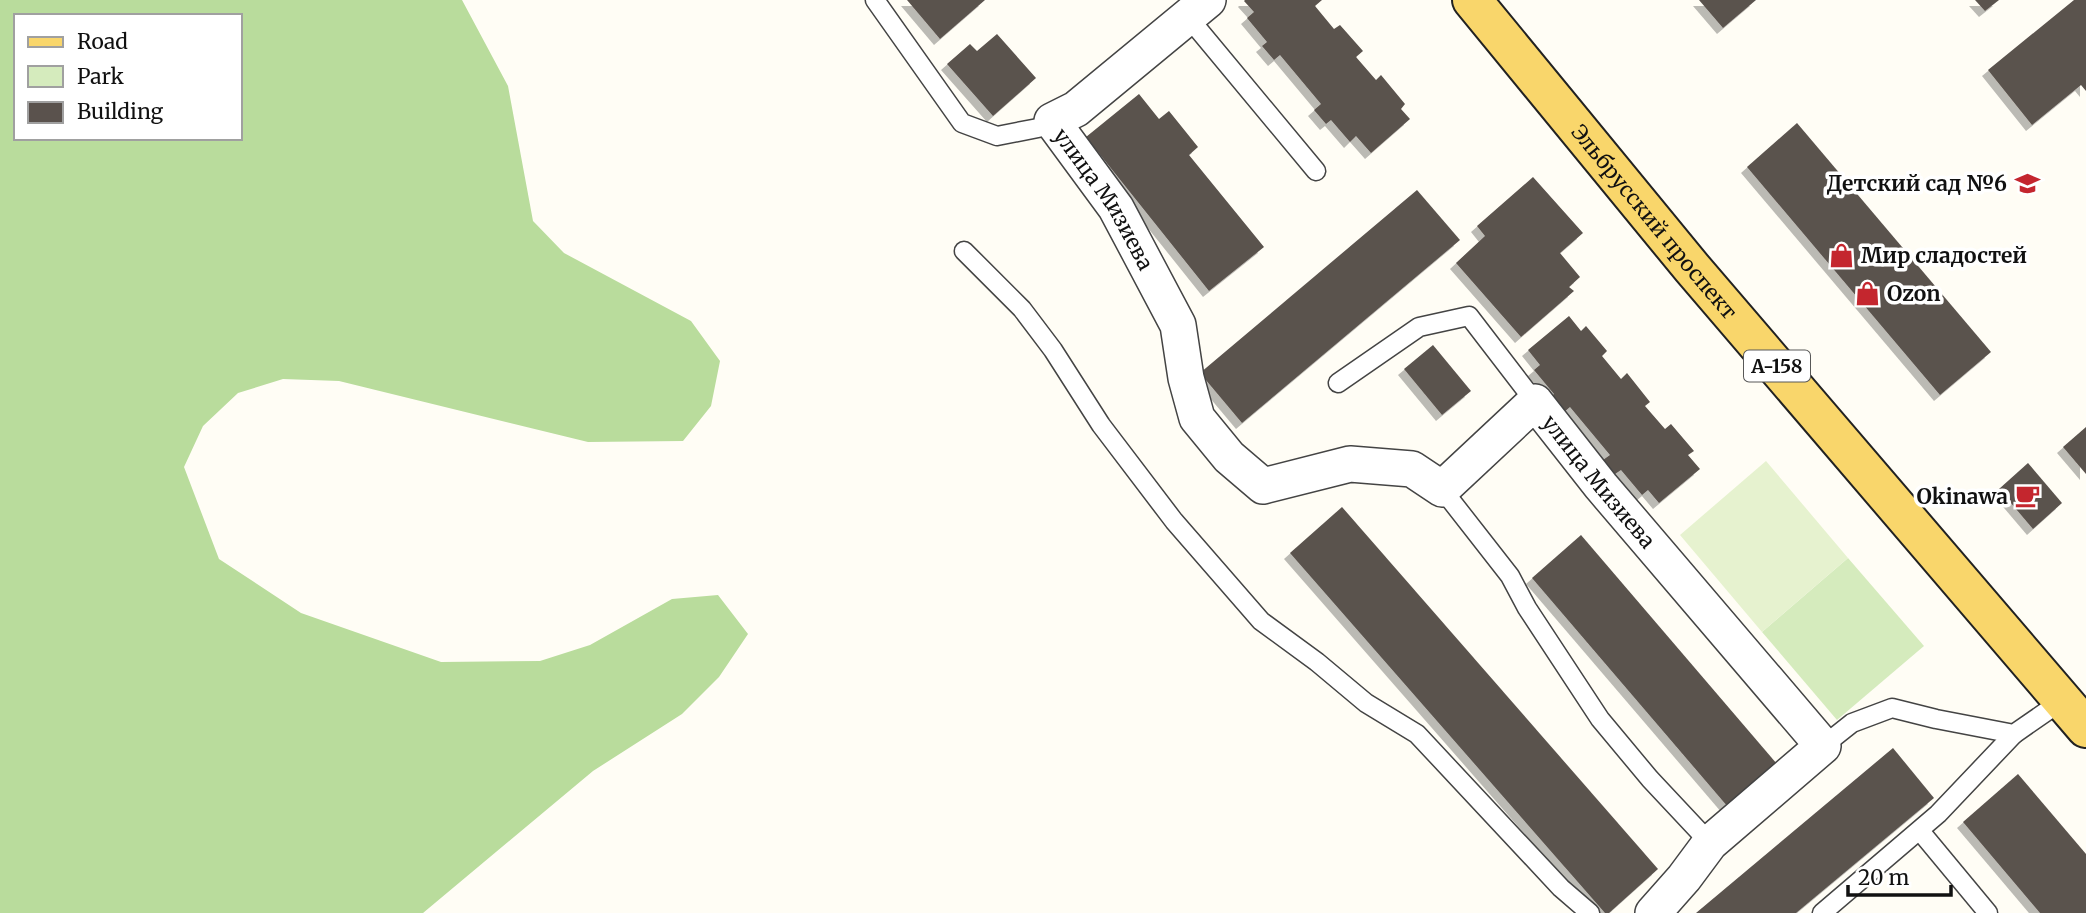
<svg xmlns="http://www.w3.org/2000/svg" width="2086" height="913" viewBox="0 0 2086 913" font-family="Merriweather,serif">
<style>
.green{fill:#d5ebbd}
.forest{fill:#b9dc9c;fill-rule:evenodd}
.pitch{fill:#e6f2cf}
.building{fill:#5a524d;filter:url(#shadow)}
.lines{fill:none;stroke-linecap:round;stroke-linejoin:round}
.service-casing{stroke:#444;stroke-width:21}
.minor-casing{stroke:#444;stroke-width:38}
.primary-casing{stroke:#222;stroke-width:42}
.service{stroke:#fff;stroke-width:18}
.minor{stroke:#fff;stroke-width:35}
.primary{stroke:#f9d66b;stroke-width:38}
.labels{text-anchor:middle;dominant-baseline:central;stroke-width:7;stroke-linejoin:round;paint-order:stroke}
.shield{fill:#fff;stroke:#585858;stroke-width:2}
.shield-label{font-size:19px;font-weight:bold;fill:#111}
.poi-label{font-size:21px;font-weight:bold;fill:#111;stroke:#fff;text-anchor:end}
.street-label{font-size:21px;fill:#111;stroke:#fff}
</style>
<defs>
<filter id="shadow"><feDropShadow dx="-6" dy="6" stdDeviation="0" flood-color="#0004"/></filter>
</defs>
<rect width="100%" height="100%" fill="#fffdf5"/>
<polygon class="green" points="1848,558 1924,646 1837,720 1762,632"/>
<path class="forest" d="M0 0H462L508 86 533 221 564 253 691 321 720 361 711 406 683 441 588 442 339 381 283 379 238 393 203 426 184 467 219 559 301 613 441 662 540 661 590 645 672 599 718 595 748 634 719 677 682 714 593 771 423 913H0ZM16 16H240V138H16Z"/>
<polygon class="pitch" points="1766,461 1848,558 1762,632 1680,535"/>
<g class="building">
<polygon points="907,0 985,0 940,39"/>
<polygon points="1245,0 1322,0 1315,6 1334,29 1340,25 1363,51 1356,57 1376,80 1381,75 1405,104 1401,109 1410,119 1371,153 1356,136 1350,142 1331,120 1326,124 1314,110 1321,104 1280,55 1274,60 1262,46 1267,42 1247,18 1254,12 1244,1"/>
<polygon points="1699,0 1756,0 1723,28"/>
<polygon points="1975,0 1999,0 1985,11"/>
<polygon points="2074,0 2086,0 2086,91 2081,85 2032,125 1988,70"/>
<polygon points="997,34 1036,78 993,116 947,64 970,44 977,51"/>
<polygon points="1139,94 1159,119 1169,111 1198,147 1189,155 1264,247 1209,291 1086,137"/>
<polygon points="1797,123 1991,352 1940,395 1747,167"/>
<polygon points="1533,177 1583,233 1560,253 1580,277 1569,287 1574,291 1521,337 1456,263 1485,236 1477,226"/>
<polygon points="1417,190 1460,240 1242,423 1200,373"/>
<polygon points="1569,316 1581,331 1586,326 1607,351 1602,356 1621,379 1627,373 1650,402 1645,406 1665,429 1671,424 1694,451 1688,455 1700,469 1659,503 1648,490 1642,495 1621,470 1615,474 1603,460 1610,455 1570,407 1563,413 1550,398 1554,394 1534,370 1540,365 1528,350"/>
<polygon points="1433,345 1471,391 1442,415 1404,369"/>
<polygon points="2086,427 2086,474 2063,447"/>
<polygon points="2028,463 2062,503 2033,529 1999,489"/>
<polygon points="1342,507 1658,869 1609,913 1605,913 1290,553"/>
<polygon points="1581,535 1777,764 1728,807 1532,578"/>
<polygon points="1893,748 1934,798 1796,913 1696,913"/>
<polygon points="2018,774 2086,854 2086,913 2040,913 1963,822"/>
</g>
<g class="lines">
<defs>
<g id="service">
<polyline points="875,0 962,123 997,136 1038,128 1052,121"/>
<polyline points="1188,17 1316,171"/>
<polyline points="964,251 1022,309 1053,350 1101,425 1174,521 1261,621 1317,662 1366,703 1417,734 1561,888 1590,913"/>
<polyline points="1338,383 1419,327 1469,316 1535,402"/>
<polyline points="1442,489 1510,576 1527,608 1600,719 1650,779 1710,843"/>
<polyline points="1823,746 1852,723 1892,708 1936,719 2014,734 2063,700"/>
<polyline points="1920,831 1988,913"/>
<polyline points="1822,913 1938,814 2014,734"/>
</g>
<g id="minor">
<path id="s1" d="M1208 0 1076 109 1052 121 1116 208 1178 325 1186 378 1197 418 1229 457 1263 486 1350 464 1412 469 1442 489 1535 402 1601 486 1823 746 1710 843 1684 878 1653 913"/>
</g>
<g id="primary">
<path id="s2" d="M1472 0 1692 268 2086 728"/>
</g>
</defs>
<use href="#service" class="service-casing"/>
<use href="#minor" class="minor-casing"/>
<use href="#primary" class="primary-casing"/>
<use href="#service" class="service"/>
<use href="#minor" class="minor"/>
<use href="#primary" class="primary"/>
</g>
<defs>
<symbol id="school-bare" viewBox="-9 -9 18 18"><path d="M0-5L7-2L0 1L-7-2ZM-4 1L0 2.5L4 1V4Q0 6-4 4Z" fill="#c4262e" stroke="#fff" stroke-width="2.5" paint-order="stroke"/></symbol>
<symbol id="shop-bare" viewBox="-9 -9 18 18"><path d="M-5-2.5h2.3a2.7 3.5 0 0 1 5.4 0H5L5.5 6h-11ZM-1.5-2.5h3a1.5 2.3 0 0 0-3 0Z" fill="#c4262e" stroke="#fff" stroke-width="2.5" paint-order="stroke"/></symbol>
<symbol id="cafe-bare" viewBox="-9 -9 18 18"><path d="M-5.5-4.5H6V0H3Q3 3.5 0 3.5H-2.5Q-5.5 3.5-5.5 0ZM3-3.2v2h1.7v-2ZM-6 4.5H4V6H-6Z" fill="#c4262e" stroke="#fff" stroke-width="2.5" paint-order="stroke"/></symbol>
</defs>
<g fill-rule="evenodd">
<use href="#school-bare" x="2010" y="166" width="35" height="35"/>
<use href="#shop-bare" x="1824" y="238" width="35" height="35"/>
<use href="#shop-bare" x="1850" y="276" width="35" height="35"/>
<use href="#cafe-bare" x="2010" y="478" width="35" height="35"/>
</g>
<g class="labels">
<rect class="shield" x="1744" y="350.5" width="66" height="31" rx="5"/>
<g class="shield-label">
<text x="1777" y="366">А-158</text>
</g>
<g class="poi-label">
<text x="2007" y="183">Детский сад №6</text>
<text x="1861" y="255" text-anchor="start">Мир сладостей</text>
<text x="1887" y="293" text-anchor="start">Ozon</text>
<text x="2008" y="496">Okinawa</text>
</g>
<g class="street-label">
<text stroke="none"><textPath href="#s1" startOffset="292">улица Мизиева</textPath></text>
<text stroke="none"><textPath href="#s2" startOffset="287">Эльбрусский проспект</textPath></text>
<text stroke="none"><textPath href="#s1" startOffset="1046">улица Мизиева</textPath></text>
</g>
</g>
<rect x="14" y="14" width="228" height="126" fill="#ffffff" stroke="#a0a0a0" stroke-width="2"/>
<rect x="28" y="37" width="35" height="10" fill="#f9d66b" stroke="#a0a0a0" stroke-width="2"/>
<text x="77" y="49" font-size="21" fill="#111111">Road</text>
<rect x="28" y="66" width="35" height="21" fill="#d5ebbd" stroke="#a0a0a0" stroke-width="2"/>
<text x="77" y="84" font-size="21" fill="#111111">Park</text>
<rect x="28" y="102" width="35" height="21" fill="#5a524d" stroke="#a0a0a0" stroke-width="2"/>
<text x="77" y="119" font-size="21" fill="#111111">Building</text>
<path d="M1848 885v10h103v-10" fill="none" stroke="#111111" stroke-width="3.5"/>
<text x="1858" y="885" font-size="21" fill="#111111" stroke="#ffffff" stroke-width="5" paint-order="stroke">20 m</text>
</svg>
